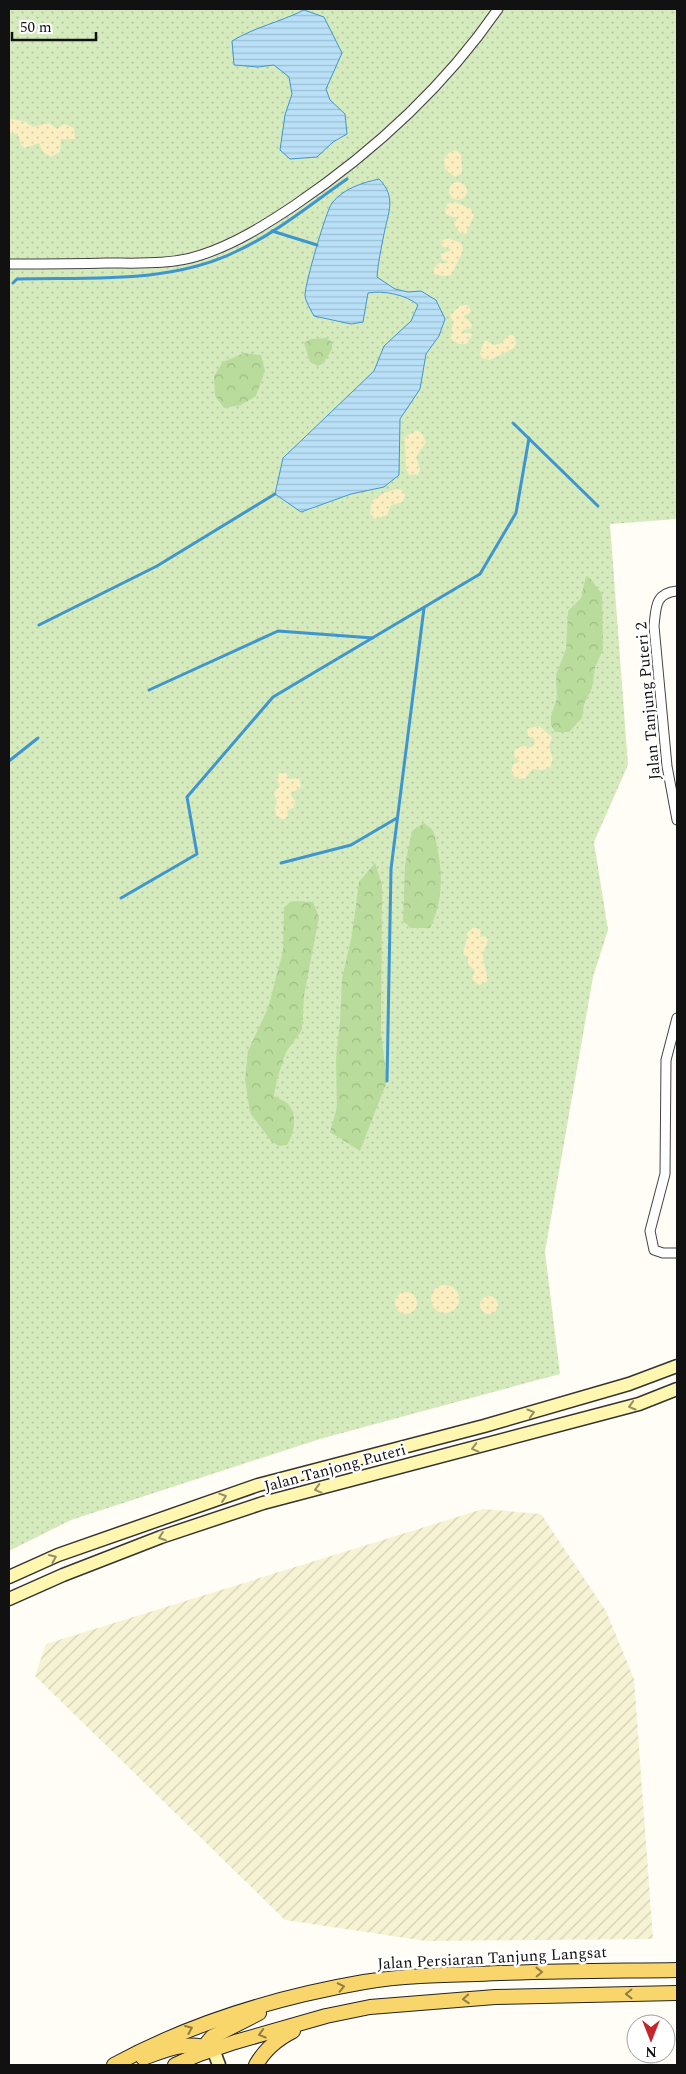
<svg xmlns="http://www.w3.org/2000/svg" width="686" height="2074" viewBox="0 0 686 2074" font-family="Spectral,serif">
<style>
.farmland{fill:url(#farmland-furrows)}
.green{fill:url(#green-dots)}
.forest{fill:url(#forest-crowns)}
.sand{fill:url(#sand-dots)}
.water{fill:url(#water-rules);stroke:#3f96cf}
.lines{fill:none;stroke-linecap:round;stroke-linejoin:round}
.stream{stroke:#3f96cf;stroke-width:3}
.street-casing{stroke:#444;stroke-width:11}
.secondary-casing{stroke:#333;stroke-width:15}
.primary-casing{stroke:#222;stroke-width:16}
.street{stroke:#fff;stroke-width:9}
.secondary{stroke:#fff6b0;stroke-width:12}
.primary{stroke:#f9d66b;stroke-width:14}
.oneway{stroke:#948f68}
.oneway2{stroke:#917d42}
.labels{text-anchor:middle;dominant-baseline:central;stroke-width:5;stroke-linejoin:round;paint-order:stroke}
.street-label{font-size:16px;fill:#111;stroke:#fff}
</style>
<defs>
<pattern id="farmland-furrows" width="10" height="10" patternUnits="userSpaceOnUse" patternTransform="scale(1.25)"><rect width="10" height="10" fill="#f6f3d4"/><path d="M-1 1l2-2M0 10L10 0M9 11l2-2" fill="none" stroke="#d2cfb5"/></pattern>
<pattern id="green-dots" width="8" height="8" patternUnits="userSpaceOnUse" patternTransform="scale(1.25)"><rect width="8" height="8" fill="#d5ebbd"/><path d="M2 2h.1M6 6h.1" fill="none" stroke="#b6c8a1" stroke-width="1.8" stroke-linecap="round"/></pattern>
<pattern id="forest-crowns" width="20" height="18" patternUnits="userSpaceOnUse" patternTransform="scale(1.25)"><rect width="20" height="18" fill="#b9dc9c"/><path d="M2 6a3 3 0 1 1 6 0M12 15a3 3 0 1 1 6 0" fill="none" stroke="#9ebc85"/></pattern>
<pattern id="sand-dots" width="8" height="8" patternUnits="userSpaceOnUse" patternTransform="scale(1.25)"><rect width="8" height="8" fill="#fbeec1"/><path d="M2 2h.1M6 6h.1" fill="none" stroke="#d6cba5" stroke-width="1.8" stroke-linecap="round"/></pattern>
<pattern id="water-rules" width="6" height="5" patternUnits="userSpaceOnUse" patternTransform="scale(1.25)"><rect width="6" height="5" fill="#b9e0f7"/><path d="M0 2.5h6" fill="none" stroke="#9ebfd3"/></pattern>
</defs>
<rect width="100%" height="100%" fill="#fffdf5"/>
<polygon class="farmland" points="483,1509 541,1514 606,1611 634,1679 653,1939 426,1941 285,1920 35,1676 46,1644"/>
<polygon class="green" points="9,9 677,9 677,519 610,524 628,765 594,842 608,930 593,977 545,1252 560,1374 320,1439 71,1520 9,1551"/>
<g class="forest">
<polygon points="326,338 332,342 332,349 324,363 318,366 310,362 304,343 311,339"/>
<polygon points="244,353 261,355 265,371 256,396 241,405 224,408 215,396 214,376 223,362"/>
<polygon points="586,576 590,578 602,594 603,649 595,668 592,688 584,704 582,718 569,732 555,732 551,725 551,716 557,698 556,675 566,649 568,611 581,598"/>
<path d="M424 823C426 825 431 828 433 831 435 835 436 842 437 846 443 874 443 902 430 928H411L403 921 405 865 412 831Z"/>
<polygon points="375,863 382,885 381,1034 387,1081 360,1151 330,1132 337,1107 336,1058 340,1022 342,978 352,935 359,882"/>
<path d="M295 901 313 902 319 917 304 996 302 1030 286 1052 277 1079 274 1096C279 1099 286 1101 289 1105 298 1117 294 1133 287 1145L279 1146 272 1142 250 1113 245 1080 248 1051 268 1008 283 951 284 908 290 902Z"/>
</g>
<g class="sand">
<polygon points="9,119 24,121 33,127 49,123 57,129 64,124 74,128 75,139 61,139 60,152 51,157 43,152 39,143 25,148 21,145 18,134 9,133"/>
<polygon points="455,150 461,154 462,173 455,177 445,169 444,159 449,153"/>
<circle cx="458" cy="191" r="9"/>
<polygon points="454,202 470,208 474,215 466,234 460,233 454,224 457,218 447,215 445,211 447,204"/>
<polygon points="448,238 461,243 463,251 451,275 445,276 434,274 434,268 439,263 447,263 448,261 442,260 441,254 452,250 442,246 441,241"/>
<polygon points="466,305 469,306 471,312 464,316 464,318 466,318 472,325 470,329 463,330 463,333 470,333 472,335 466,344 459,344 451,339 453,322 450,315 460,306"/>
<polygon points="511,335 514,336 516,343 514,348 490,360 482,358 480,354 484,341 487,341 493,345 500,344 508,336"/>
<polygon points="417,430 422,434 426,442 416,457 420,469 418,474 409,475 406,468 405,437"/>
<polygon points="397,489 402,490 405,495 403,502 391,505 387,515 375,519 370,513 372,501 384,493"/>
<polygon points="539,726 552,737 549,747 553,759 550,768 541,770 532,769 526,778 517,779 511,773 513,765 520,761 514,757 515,749 524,746 532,747 535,743 534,738 528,736 527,729"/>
<polygon points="279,773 286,773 289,779 299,778 301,787 290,794 295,801 294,807 287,811 288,816 283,820 276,815 275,808 277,801 274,795 275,791 280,785 277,779"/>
<path d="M474 927 481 930 480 937 486 936 488 939C487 945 483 950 483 955 483 965 488 971 487 981L479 985 472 979 475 971 468 964V957L463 954C464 946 468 941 467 933Z"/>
<circle cx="445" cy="1299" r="14"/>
<circle cx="406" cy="1303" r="11"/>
<circle cx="489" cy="1305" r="9"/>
</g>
<g class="water">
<path d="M304 10 324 17 342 53 326 89 330 100 345 114 347 134 333 142 317 157 290 159 280 150 285 115 292 94 289 77 274 65 258 67 234 65 232 41C255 27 280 22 304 10Z"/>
<path d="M379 179C397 197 388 213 384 234 381 249 378 263 377 277L395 289 408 292 421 291 436 300 445 319 439 336 426 354 420 389 400 419 399 475 384 487 351 494 301 512 275 494 283 458 374 371 384 346 411 321 418 305C407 295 383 290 368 293L363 322 351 324 314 316C311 310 305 301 305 295 305 284 326 211 332 203 344 188 362 183 379 179Z"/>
</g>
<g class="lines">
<g class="stream">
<polyline points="272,231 317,245"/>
<path d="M13 283 17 279C89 277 169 284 235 252 275 234 311 204 347 179"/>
<polyline points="513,423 598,506"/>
<polyline points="39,625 157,566 275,494"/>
<polyline points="149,690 278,631 373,638"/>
<polyline points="9,761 38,738"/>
<polyline points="281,863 351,845 397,818"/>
<polyline points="121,898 197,854 187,797 273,697 480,574 516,513 529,438"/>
<polyline points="387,1081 391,869 424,608"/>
</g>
<defs>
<g id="street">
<path d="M9 264C42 264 74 264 107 263 138 263 172 265 201 255 235 244 265 225 295 205 373 152 444 87 498 9"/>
<path d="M677 591C655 593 656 607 654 626L667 766 677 820"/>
<polyline points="677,1018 666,1060 665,1174 650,1231 654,1250 663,1253 677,1253"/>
</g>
<g id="secondary">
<polyline points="9,1577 58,1555 258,1485 484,1426 629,1384 677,1366"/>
<polyline points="9,1599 63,1575 161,1537 263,1503 639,1404 677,1389"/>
<polyline points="213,2049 219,2065"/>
</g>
<g id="primary">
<polyline points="197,2055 212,2037 259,2013"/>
<path d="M143 2058C166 2050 187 2040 211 2049"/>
<path d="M114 2065C191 2023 277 1997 364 1982 401 1976 439 1975 477 1974 544 1971 610 1971 677 1970"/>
<polyline points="175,2065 197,2055 235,2042 326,2016 370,2007 495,1997 677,1993"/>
<path d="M256 2065C265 2049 277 2039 293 2031"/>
</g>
</defs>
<use href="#street" class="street-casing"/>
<use href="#secondary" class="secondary-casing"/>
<use href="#primary" class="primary-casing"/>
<use href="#street" class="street"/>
<use href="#secondary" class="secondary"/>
<use href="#primary" class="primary"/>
</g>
<defs><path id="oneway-chevron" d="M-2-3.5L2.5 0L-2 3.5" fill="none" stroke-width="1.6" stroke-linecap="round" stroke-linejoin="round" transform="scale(1.25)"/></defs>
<g class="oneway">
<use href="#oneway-chevron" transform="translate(632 1406) rotate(164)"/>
<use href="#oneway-chevron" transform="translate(531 1413) rotate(-16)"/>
<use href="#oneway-chevron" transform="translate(475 1448) rotate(165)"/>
<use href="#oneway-chevron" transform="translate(318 1489) rotate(165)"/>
<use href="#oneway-chevron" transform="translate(223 1497) rotate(-19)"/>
<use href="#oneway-chevron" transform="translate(162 1537) rotate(160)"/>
<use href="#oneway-chevron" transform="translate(53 1558) rotate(-23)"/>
</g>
<g class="oneway2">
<use href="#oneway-chevron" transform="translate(539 1972) rotate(-1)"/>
<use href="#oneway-chevron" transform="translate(341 1987) rotate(-12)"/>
<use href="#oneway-chevron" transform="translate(629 1994) rotate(179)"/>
<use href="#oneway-chevron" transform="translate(466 1999) rotate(176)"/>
<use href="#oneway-chevron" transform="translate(189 2029) rotate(-23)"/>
<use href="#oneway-chevron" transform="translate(262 2034) rotate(164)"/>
</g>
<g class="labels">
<g class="street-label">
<text transform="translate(648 701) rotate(-95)">Jalan Tanjung Puteri 2</text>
<text transform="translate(335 1468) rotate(-15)">Jalan Tanjong Puteri</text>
<text transform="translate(492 1958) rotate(-3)">Jalan Persiaran Tanjung Langsat</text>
</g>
</g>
<rect width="686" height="2074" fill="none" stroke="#111111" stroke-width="20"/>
<g transform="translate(651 2039) rotate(180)"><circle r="24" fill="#ffffff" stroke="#a0a0a0"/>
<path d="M0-4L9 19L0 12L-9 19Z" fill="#c4262e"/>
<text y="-8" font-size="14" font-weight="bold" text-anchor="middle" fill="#111111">N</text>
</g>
<path d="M12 32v8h84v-8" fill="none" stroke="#111111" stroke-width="2.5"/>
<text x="20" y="32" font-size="15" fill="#111111" stroke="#ffffff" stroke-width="4" paint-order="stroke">50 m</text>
</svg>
